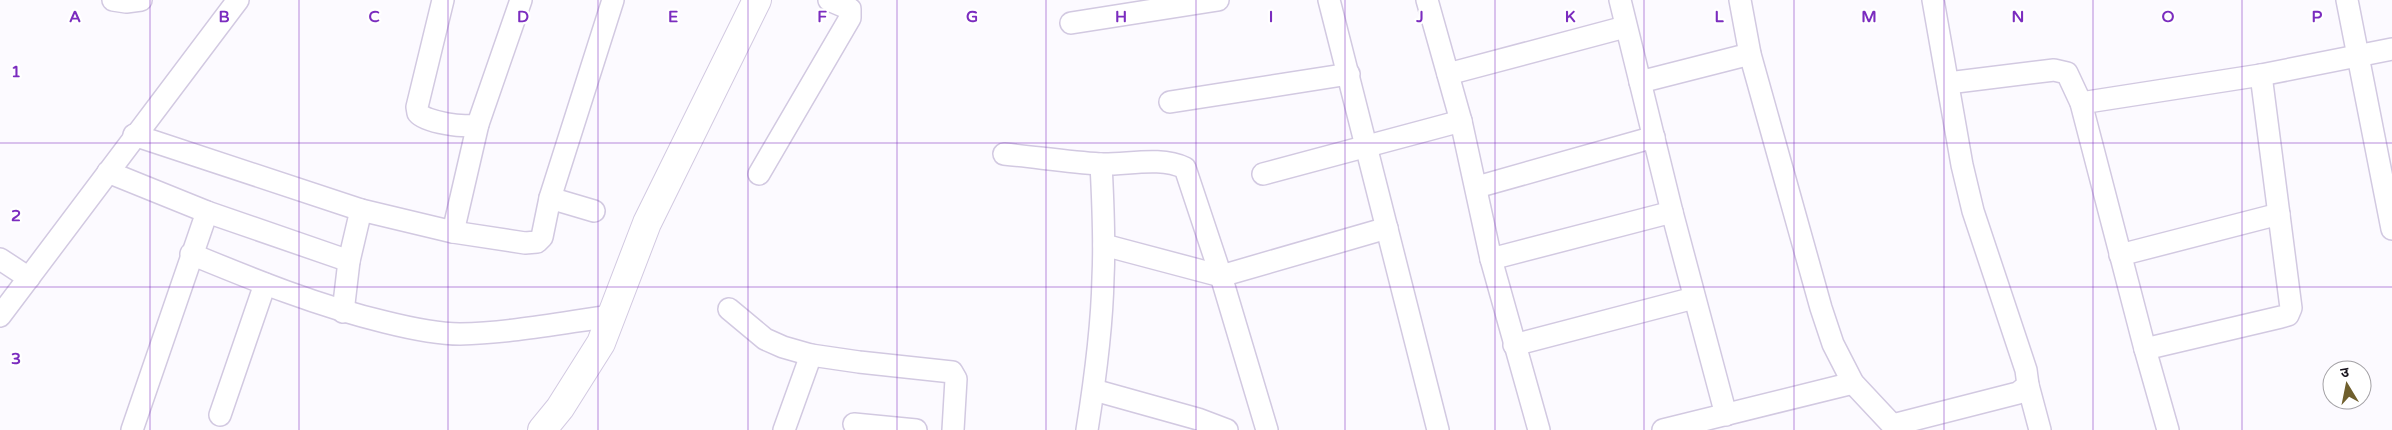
<svg xmlns="http://www.w3.org/2000/svg" width="2392" height="430" viewBox="0 0 2392 430" font-family="'Varela Round','Noto Sans Devanagari',sans-serif">
<style>
.lines{fill:none;stroke-linecap:round;stroke-linejoin:round}
.street-casing{stroke:#d2c9e1;stroke-width:24}
.secondary-casing{stroke:#d2c9e1;stroke-width:30}
.street{stroke:#fff;stroke-width:21}
.secondary{stroke:#fff;stroke-width:28}
.grid{fill:none;stroke:#7b2cbf;stroke-width:1;stroke-opacity:0.55}
.grid-label{font-size:16px;text-anchor:middle;font-weight:bold;fill:#7b2cbf;stroke:#fff;stroke-width:4.5;stroke-linejoin:round;paint-order:stroke}
</style>
<rect width="100%" height="100%" fill="#fcfaff"/>
<g class="lines">
<defs>
<g id="street">
<polyline points="113,0 126,2 141,0"/>
<path d="M443 0 417 107 418 113C425 122 467 129 478 124L521 0"/>
<polyline points="1329,0 1438,430"/>
<polyline points="1427,0 1461,121 1491,259 1539,430"/>
<polyline points="1620,0 1672,212 1726,415"/>
<polyline points="1740,0 1750,54 1821,308 1833,344 1853,383 1897,430"/>
<polyline points="2347,0 2392,229"/>
<polyline points="1071,23 1218,0"/>
<polyline points="1448,74 1625,27"/>
<polyline points="1640,82 1750,54"/>
<polyline points="1948,83 2054,70 2067,73 2081,103 2145,349 2168,430"/>
<polyline points="1170,102 1349,74"/>
<polyline points="2081,103 2261,75 2392,49"/>
<polyline points="134,135 361,210 453,232 525,243 537,242 542,237 550,198 613,0"/>
<path d="M1004 154C1036 157 1068 162 1100 164 1127 165 1160 156 1185 168L1221 276 1267 430"/>
<polyline points="108,172 207,212 349,261"/>
<polyline points="759,174 850,18 850,9 829,0"/>
<polyline points="1263,174 1461,121"/>
<polyline points="1477,187 1654,137"/>
<polyline points="550,198 594,211"/>
<polyline points="453,232 478,124"/>
<polyline points="1104,245 1221,276 1387,228"/>
<path d="M191 254C254 280 318 306 385 322 409 328 435 334 460 334 510 333 561 323 611 316"/>
<polyline points="2120,255 2279,214"/>
<polyline points="0,259 29,278"/>
<polyline points="1491,259 1672,212"/>
<polyline points="729,309 765,339 783,347 811,355 859,362 952,372 956,379 953,430"/>
<polyline points="343,312 349,261 361,210"/>
<polyline points="0,316 238,0"/>
<polyline points="1514,345 1694,298"/>
<polyline points="2145,349 2281,317 2288,315 2291,308 2261,75"/>
<polyline points="2028,385 2040,430"/>
<polyline points="1094,390 1198,419 1227,430"/>
<polyline points="220,415 265,284"/>
<polyline points="854,424 916,430"/>
<polyline points="1893,425 2018,393 2028,385 2026,370 1973,211 1962,165 1933,0"/>
<polyline points="132,430 207,212"/>
<polyline points="784,430 811,355"/>
<path d="M1087 430C1095 380 1102 329 1103 278 1105 240 1103 202 1101 164"/>
<polyline points="1663,430 1853,383"/>
</g>
<polyline id="secondary" points="542,430 560,408 601,343 647,223 757,0"/>
</defs>
<use href="#street" class="street-casing"/>
<use href="#secondary" class="secondary-casing"/>
<use href="#street" class="street"/>
<use href="#secondary" class="secondary"/>
</g>
<path class="grid" d="M150 0V430M299 0V430M448 0V430M598 0V430M748 0V430M897 0V430M1046 0V430M1196 0V430M1345 0V430M1495 0V430M1644 0V430M1794 0V430M1944 0V430M2093 0V430M2242 0V430M0 143H2392M0 287H2392"/>
<g class="grid-label">
<text x="75" y="22">A</text>
<text x="224" y="22">B</text>
<text x="374" y="22">C</text>
<text x="523" y="22">D</text>
<text x="673" y="22">E</text>
<text x="822" y="22">F</text>
<text x="972" y="22">G</text>
<text x="1121" y="22">H</text>
<text x="1271" y="22">I</text>
<text x="1420" y="22">J</text>
<text x="1570" y="22">K</text>
<text x="1719" y="22">L</text>
<text x="1869" y="22">M</text>
<text x="2018" y="22">N</text>
<text x="2168" y="22">O</text>
<text x="2317" y="22">P</text>
<text x="16" y="77">1</text>
<text x="16" y="221">2</text>
<text x="16" y="364">3</text>
</g>
<g transform="translate(2347 385) rotate(350)"><circle r="24" fill="#ffffff" stroke="#a3a1a5"/>
<path d="M0-4L9 19L0 12L-9 19Z" fill="#6f5f2d"/>
<text y="-8" font-size="14" font-weight="bold" text-anchor="middle" fill="#18141d">उ</text>
</g>
</svg>
